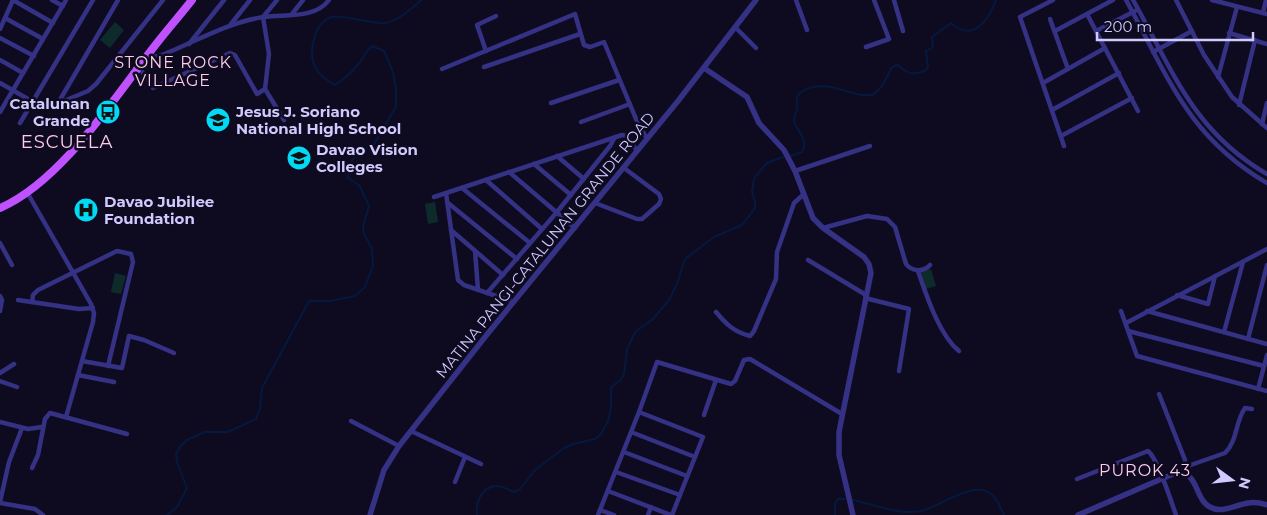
<svg xmlns="http://www.w3.org/2000/svg" width="1267" height="515" viewBox="0 0 1267 515" font-family="Montserrat,sans-serif">
<style>
.green{fill:#0d2b2a}
.lines{fill:none;stroke-linecap:round;stroke-linejoin:round}
.stream{stroke:#04193f;stroke-width:2}
.minor{stroke:#353184;stroke-width:4.5}
.tertiary{stroke:#353184;stroke-width:5.5}
.primary{stroke:#bf51ff;stroke-width:8}
.labels{text-anchor:middle;dominant-baseline:central;stroke-width:5;stroke-linejoin:round;paint-order:stroke}
.poi-label{font-size:15px;font-weight:bold;fill:#d0caff;stroke:#0e0b20;text-anchor:start}
.street-label{font-size:15px;fill:#d0caff;stroke:#0e0b20}
.neighbourhood-label{font-size:16px;letter-spacing:1px;fill:#ffccec;stroke:#0e0b20}
.quarter-label{font-size:18px;letter-spacing:1px;fill:#ffccec;stroke:#0e0b20}
</style>
<rect width="100%" height="100%" fill="#0e0b20"/>
<g class="green">
<polygon points="115,22 124,30 110,48 100,40"/>
<polygon points="435,202 438,222 428,224 425,204"/>
<polygon points="931,269 936,286 926,289 921,272"/>
<polygon points="115,273 126,276 121,294 111,292"/>
</g>
<g class="lines">
<g class="stream">
<path d="M791 156 802 152C808 142 800 133 795 124 792 119 796 114 797 109 798 105 796 101 797 98 799 89 812 87 820 86L831 87 861 95H873L882 86 891 69 894 66 898 65C908 74 913 76 926 70L928 67 926 51 933 47 932 37 951 23C973 43 989 20 996 0"/>
<path d="M853 500C876 505 897 515 921 511 941 507 978 475 995 498 999 502 1001 510 1004 515"/>
<path d="M167 515 177 507 187 488 177 462 176 454 180 447 187 440 204 432H228L256 419 260 408 262 388 309 301H330L355 296 365 287 373 265 372 249 364 234 363 226 369 206 359 185 348 178V166L356 155 374 144 396 107V89L393 72 384 51 372 46C365 52 363 59 357 66 351 73 343 80 335 85 328 81 318 74 315 67 308 52 314 22 332 17 339 15 348 18 355 19 362 20 379 24 386 23 397 21 413 8 421 0"/>
<path d="M477 515C475 503 481 488 495 486 501 485 508 490 514 492L519 490 535 470 564 448 573 444 595 439 601 434 608 421 611 408V387L621 380 624 374 627 349 635 332 653 319 669 300 677 284 685 259 714 237 742 225 755 208V202L752 192 754 178 767 163 783 157"/>
<polyline points="835,515 835,504 838,499 845,499"/>
</g>
<g class="minor">
<polyline points="13,0 53,23"/>
<polyline points="52,0 63,6"/>
<polyline points="277,0 263,17 269,54 265,89 284,120"/>
<polyline points="796,0 807,30"/>
<polyline points="894,0 903,31"/>
<polyline points="1053,0 1020,17 1064,146"/>
<path d="M1126 0C1168 76 1187 136 1267 183"/>
<path d="M1133 0C1173 71 1193 131 1267 174"/>
<polyline points="1176,0 1204,55 1232,97 1267,128"/>
<polyline points="1212,0 1267,14"/>
<polyline points="1263,13 1266,0"/>
<polyline points="292,14 303,0"/>
<polyline points="1087,14 1138,111"/>
<polyline points="5,18 43,39"/>
<polyline points="1050,19 1068,69"/>
<polyline points="231,24 250,0"/>
<polyline points="735,27 756,48"/>
<polyline points="0,29 13,0"/>
<polyline points="1055,31 1113,0"/>
<polyline points="1096,31 1135,11"/>
<polyline points="1229,33 1267,44"/>
<polyline points="0,38 34,56"/>
<polyline points="189,44 224,0"/>
<polyline points="866,47 889,39 874,0"/>
<polyline points="486,51 477,25 496,16"/>
<polyline points="1153,52 1192,31"/>
<path d="M148 55 155 57 162 55C195 42 228 22 264 17 286 14 315 19 329 0"/>
<polyline points="0,60 23,73"/>
<polyline points="139,67 153,88 230,53 235,55 257,94 265,89"/>
<polyline points="484,67 580,34"/>
<polyline points="442,69 575,14 584,45 590,47 604,42 636,119 647,139"/>
<polyline points="1218,77 1237,7"/>
<polyline points="0,83 42,107 47,108 88,91 96,84 163,0"/>
<polyline points="1043,83 1105,48"/>
<polyline points="551,103 619,80"/>
<polyline points="57,105 118,0"/>
<polyline points="1239,105 1255,40"/>
<polyline points="1052,110 1119,73"/>
<polyline points="0,112 66,0"/>
<polyline points="581,122 630,104"/>
<polyline points="20,123 93,0"/>
<polyline points="1262,124 1267,103"/>
<polyline points="1061,136 1132,98"/>
<polyline points="557,156 584,179"/>
<polyline points="534,164 571,195"/>
<polyline points="795,171 870,146"/>
<polyline points="509,172 575,228"/>
<polyline points="486,180 542,229"/>
<polyline points="462,188 530,243"/>
<polyline points="27,192 91,304 94,313 93,322 66,417"/>
<polyline points="446,193 458,280 464,285 514,302"/>
<polyline points="434,197 622,135 627,136 637,151"/>
<polyline points="448,203 517,259"/>
<polyline points="595,203 637,219 642,219 659,204 661,199 659,194 624,168"/>
<path d="M823 228 867 216 887 219 895 227 906 264C912 272 924 272 930 265"/>
<polyline points="451,230 503,275"/>
<polyline points="0,243 12,265"/>
<polyline points="475,251 478,290"/>
<polyline points="808,260 866,295"/>
<path d="M918 271C926 294 939 335 959 351"/>
<polyline points="487,293 557,212 610,146 615,137"/>
<polyline points="1177,295 1208,304 1215,276"/>
<polyline points="0,296 2,300 0,311"/>
<polyline points="865,298 909,309 899,371"/>
<polyline points="18,300 79,309 93,308"/>
<polyline points="32,302 33,295 38,290 117,251 131,254 133,262 108,366"/>
<polyline points="1121,311 1137,356 1267,391"/>
<polyline points="1147,311 1267,344"/>
<path d="M716 312C726 324 734 332 750 336L754 331 776 279 777 252 792 209 794 203 804 194"/>
<polyline points="1126,323 1267,249"/>
<polyline points="1128,331 1264,366"/>
<polyline points="1224,332 1243,262"/>
<polyline points="1248,339 1267,265"/>
<polyline points="82,361 122,368 129,336 144,340 174,353"/>
<polyline points="0,373 14,364"/>
<polyline points="78,375 114,382"/>
<polyline points="0,381 17,387"/>
<polyline points="1258,389 1267,355"/>
<polyline points="1159,394 1185,460 1184,469"/>
<polyline points="639,412 703,437 672,515"/>
<polyline points="704,415 716,380"/>
<polyline points="351,421 399,446"/>
<polyline points="0,422 28,429 42,427"/>
<polyline points="411,431 481,464"/>
<polyline points="631,432 695,457"/>
<polyline points="624,452 687,476"/>
<path d="M1185 467 1225 453C1238 440 1235 422 1245 408L1252 409"/>
<polyline points="32,468 38,455 45,419 50,413 127,434"/>
<polyline points="616,472 680,495"/>
<path d="M1077 479 1148 451C1158 459 1171 501 1176 515"/>
<polyline points="455,482 465,457"/>
<polyline points="608,491 671,515"/>
<polyline points="0,502 9,462 22,428"/>
<polyline points="0,503 35,509 43,515"/>
<polyline points="600,510 614,515"/>
<polyline points="598,515 639,412 657,362 731,384 735,381 744,360 750,359 842,414"/>
<polyline points="648,515 651,507"/>
</g>
<g class="tertiary">
<polyline points="704,68 747,97 759,123 784,150 795,171 813,218 823,228 864,257 869,264 871,273 839,432 839,455 853,515"/>
<polyline points="370,515 384,470 399,446 489,332 678,101 756,0"/>
<path d="M1078 515 1173 474C1199 467 1193 498 1210 507 1222 514 1235 505 1248 503 1254 502 1261 503 1267 505"/>
</g>
<path class="primary" d="M0 208C58 183 109 106 147 56 161 37 177 19 192 0"/>
</g>
<defs>
<symbol id="bus-disc" viewBox="-11 -11 22 22"><circle r="9.5" fill="#00daf5" stroke="#0e0b20"/><path d="M-5-6H5V4H4V6H2V4H-2V6H-4V4H-5ZM-3.5-4V0h7V-4ZM-3.5 1.2v1.5H-2V1.2ZM2 1.2v1.5H3.5V1.2Z" fill="#111"/></symbol>
<symbol id="school-disc" viewBox="-11 -11 22 22"><circle r="9.5" fill="#00daf5" stroke="#0e0b20"/><path d="M0-5L7-2L0 1L-7-2ZM-4 1L0 2.5L4 1V4Q0 6-4 4Z" fill="#111"/></symbol>
<symbol id="university-disc" viewBox="-11 -11 22 22"><circle r="9.5" fill="#00daf5" stroke="#0e0b20"/><path d="M0-5L7-2L0 1L-7-2ZM-4 1L0 2.5L4 1V4Q0 6-4 4Z" fill="#111"/></symbol>
<symbol id="hospital-disc" viewBox="-11 -11 22 22"><circle r="9.5" fill="#00daf5" stroke="#0e0b20"/><path d="M-5-5h3v3.5h4V-5h3V5h-3V1.5h-4V5h-3Z" fill="#111"/></symbol>
</defs>
<g fill-rule="evenodd">
<use href="#bus-disc" x="94" y="98" width="28" height="28"/>
<use href="#school-disc" x="204" y="106" width="28" height="28"/>
<use href="#university-disc" x="285" y="144" width="28" height="28"/>
<use href="#hospital-disc" x="72" y="196" width="28" height="28"/>
</g>
<g class="labels">
<g class="poi-label">
<text x="90" y="103" text-anchor="end">Catalunan<tspan x="90" dy="17">Grande</tspan></text>
<text x="236" y="111">Jesus J. Soriano<tspan x="236" dy="17">National High School</tspan></text>
<text x="316" y="149">Davao Vision<tspan x="316" dy="17">Colleges</tspan></text>
<text x="104" y="201">Davao Jubilee<tspan x="104" dy="17">Foundation</tspan></text>
</g>
<g class="street-label">
<text transform="translate(545 245) rotate(-51)">MATINA PANGI-CATALUNAN GRANDE ROAD</text>
</g>
<g class="neighbourhood-label">
<text x="173" y="62">STONE ROCK<tspan x="173" dy="18">VILLAGE</tspan></text>
<text x="1145" y="470">PUROK 43</text>
</g>
<g class="quarter-label">
<text x="67" y="142">ESCUELA</text>
</g>
</g>
<g transform="translate(1232 480) rotate(105)" stroke="#0e0b20" stroke-width="4" paint-order="stroke">
<path d="M0-4L9 19L0 12L-9 19Z" fill="#d0caff"/>
<text y="-8" font-size="14" font-weight="bold" text-anchor="middle" fill="#d0caff">N</text>
</g>
<path d="M1097 32v8h156v-8" fill="none" stroke="#d0caff" stroke-width="2.5"/>
<text x="1104" y="32" font-size="15" fill="#d0caff" stroke="#0e0b20" stroke-width="4" paint-order="stroke">200 m</text>
</svg>
